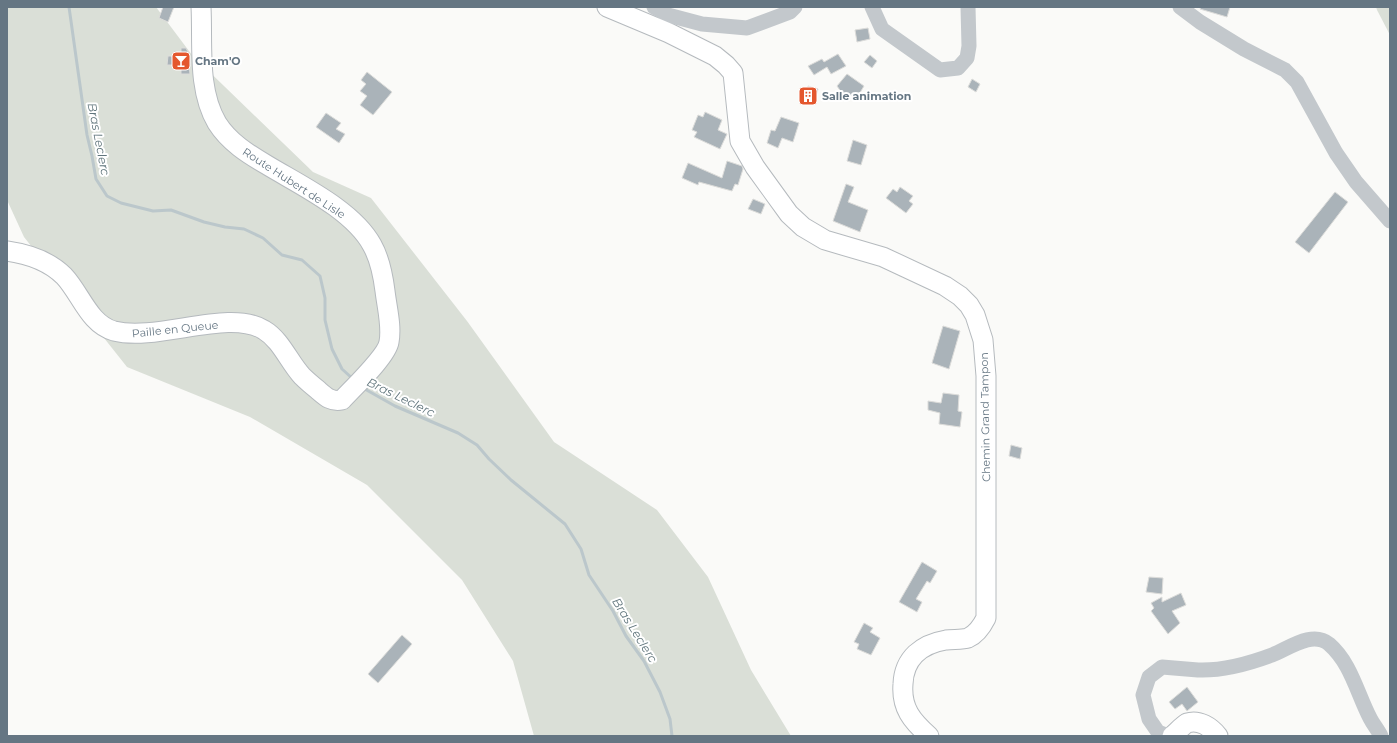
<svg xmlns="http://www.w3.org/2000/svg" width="1397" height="743" viewBox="0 0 1397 743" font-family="Montserrat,sans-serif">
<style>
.green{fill:#dadfd7}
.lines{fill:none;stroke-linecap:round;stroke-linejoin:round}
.stream{stroke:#bbc7cb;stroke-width:3}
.building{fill:#aab3b9;stroke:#dcdcda}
.major-casing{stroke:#b5babe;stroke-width:21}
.minor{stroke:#c3c8cc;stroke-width:15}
.major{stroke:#fff;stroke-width:19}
.labels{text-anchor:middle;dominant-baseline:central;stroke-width:4;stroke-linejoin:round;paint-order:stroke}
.poi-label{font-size:11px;font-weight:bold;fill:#657683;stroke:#fff;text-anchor:start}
.street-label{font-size:11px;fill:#657683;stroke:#fff}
.water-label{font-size:12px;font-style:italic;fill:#60757c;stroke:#fff}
</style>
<rect width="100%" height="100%" fill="#fafaf8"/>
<g class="green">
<polygon points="7,7 156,7 192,55 313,172 371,198 467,321 554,442 657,510 708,577 751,670 791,736 534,736 513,661 462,580 367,485 250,417 127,367 24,237 7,200"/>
<polygon points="1376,7 1390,7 1390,35 1377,10"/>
</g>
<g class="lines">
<g class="stream">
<polyline points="69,7 87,135 92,156 96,179 107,196 121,203 153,211 171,210 204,222 225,227 244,229 263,238 282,255 302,260 320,276 325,298 325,320 332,349 342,369 353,379"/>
<polyline points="363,388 395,406 458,433 477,445 489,459 511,480 565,524 581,549 589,575 613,611 626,636 644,661 660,692 670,719 672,736"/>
</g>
</g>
<g class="building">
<polygon points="163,7 174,7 168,22 159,18"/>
<polygon points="1201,7 1230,7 1227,17 1200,9"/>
<polygon points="868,28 870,39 857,42 855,30"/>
<polygon points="181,48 186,48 188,52 191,65 189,65 190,74 181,74 181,65 167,65 168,56 174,56 174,51 181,52"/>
<polygon points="838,54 846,66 831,74 827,67 814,75 808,66 822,59 824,62"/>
<polygon points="870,55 877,61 872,68 864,62"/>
<polygon points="367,72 392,92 373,115 360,105 367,96 360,91 366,84 361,80"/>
<polygon points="847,74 864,86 858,96 853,93 848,100 844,96 837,86"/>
<polygon points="972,79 980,84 976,92 968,87"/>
<polygon points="808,86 818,89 814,103 803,100"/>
<polygon points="705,112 722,120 718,130 727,134 720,149 694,137 697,132 692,130 698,115 703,117"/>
<polygon points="326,113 341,123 336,129 345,134 339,143 316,127"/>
<polygon points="781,117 799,123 793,142 782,138 778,148 767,143 771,130 775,131"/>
<polygon points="853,140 867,145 861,165 847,161"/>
<polygon points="727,161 742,166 743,169 738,185 735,184 732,191 699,182 698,185 682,178 688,163 722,178"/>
<polygon points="846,184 854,187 848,202 868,210 860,232 833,221"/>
<polygon points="900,187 913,196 909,201 913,204 906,213 886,198 893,189 897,192"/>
<polygon points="1335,192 1348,202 1309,253 1295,242"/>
<polygon points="753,199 765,204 761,214 748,209"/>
<polygon points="943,326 960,331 949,369 932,363"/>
<polygon points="943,393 959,395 958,411 962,412 960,427 939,424 940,413 928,410 928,401 941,403"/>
<polygon points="1011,445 1022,448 1020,459 1009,456"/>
<polygon points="922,562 937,571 930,583 927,581 916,599 922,602 917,612 899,602"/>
<polygon points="1149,577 1163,578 1162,594 1146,592"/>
<polygon points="1181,593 1186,605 1172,611 1180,623 1168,634 1151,611 1154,608 1151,603 1162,597 1162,602"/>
<polygon points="864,623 873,628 870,632 880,638 871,655 857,649 859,644 854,642"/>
<polygon points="402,635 412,644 378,683 368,674"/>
<polygon points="1187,687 1198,702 1187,711 1182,704 1175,709 1169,702"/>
</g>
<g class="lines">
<defs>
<g id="major">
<path d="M607 7 669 33 715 56 726 65 733 73 740 141 755 167 789 214 803 227 825 240 883 257 945 286 960 296 969 305 975 315 983 340 986 376V618C982 626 977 634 968 638 962 640 953 639 946 640 922 644 904 658 903 684 901 708 912 721 929 736"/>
<path d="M7 251C28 254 49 261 64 276 81 294 89 324 114 331 158 342 229 308 264 330 281 340 289 362 302 376 307 381 313 386 318 390 326 397 331 402 342 400 352 389 387 356 389 342 392 326 387 308 385 291 383 275 380 259 372 245 353 210 300 185 267 165 248 154 229 142 217 123 197 89 203 44 201 7"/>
<path d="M1172 736C1177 732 1182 726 1187 723 1199 719 1211 727 1218 736"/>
</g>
</defs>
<use href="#major" class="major-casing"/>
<g class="minor">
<polyline points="654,7 668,15 702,24 747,28 790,12 795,7"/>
<polyline points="872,7 882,29 940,70 958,68 967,58 969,46 968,7"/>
<polyline points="1180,7 1200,22 1244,49 1285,70 1297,82 1336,153 1356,182 1390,221"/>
<path d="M1168 736 1158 732 1149 719 1143 695 1149 677 1162 667C1174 668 1186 669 1198 670 1224 671 1248 664 1272 655 1288 649 1312 630 1329 644 1351 663 1357 693 1370 718 1373 724 1378 730 1381 736"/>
</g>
<use href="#major" class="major"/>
</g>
<defs>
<symbol id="bar-square" viewBox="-11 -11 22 22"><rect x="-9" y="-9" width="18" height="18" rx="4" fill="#e4572e" stroke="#fff"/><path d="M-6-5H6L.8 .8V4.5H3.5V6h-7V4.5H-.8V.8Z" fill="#fff"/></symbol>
<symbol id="building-square" viewBox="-11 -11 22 22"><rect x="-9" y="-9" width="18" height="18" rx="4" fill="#e4572e" stroke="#fff"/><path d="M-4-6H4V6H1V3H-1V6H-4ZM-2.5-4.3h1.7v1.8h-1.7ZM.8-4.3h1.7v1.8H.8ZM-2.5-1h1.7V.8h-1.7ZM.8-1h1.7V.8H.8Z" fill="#fff"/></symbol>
</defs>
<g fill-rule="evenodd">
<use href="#bar-square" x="170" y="50" width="22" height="22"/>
<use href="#building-square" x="797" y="85" width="22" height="22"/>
</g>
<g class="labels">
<g class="poi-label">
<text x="195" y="61">Cham'O</text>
<text x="822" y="96">Salle animation</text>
</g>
<g class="street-label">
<text transform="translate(294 183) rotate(33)">Route Hubert de Lisle</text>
<text transform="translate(175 329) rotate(-6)">Paille en Queue</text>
<text transform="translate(985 417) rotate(-91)">Chemin Grand Tampon</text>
</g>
<g class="water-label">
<text transform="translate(99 139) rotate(79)">Bras Leclerc</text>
<text transform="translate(401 397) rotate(26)">Bras Leclerc</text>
<text transform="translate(635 630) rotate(58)">Bras Leclerc</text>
</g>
</g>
<rect width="1397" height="743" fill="none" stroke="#657683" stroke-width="16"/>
</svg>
